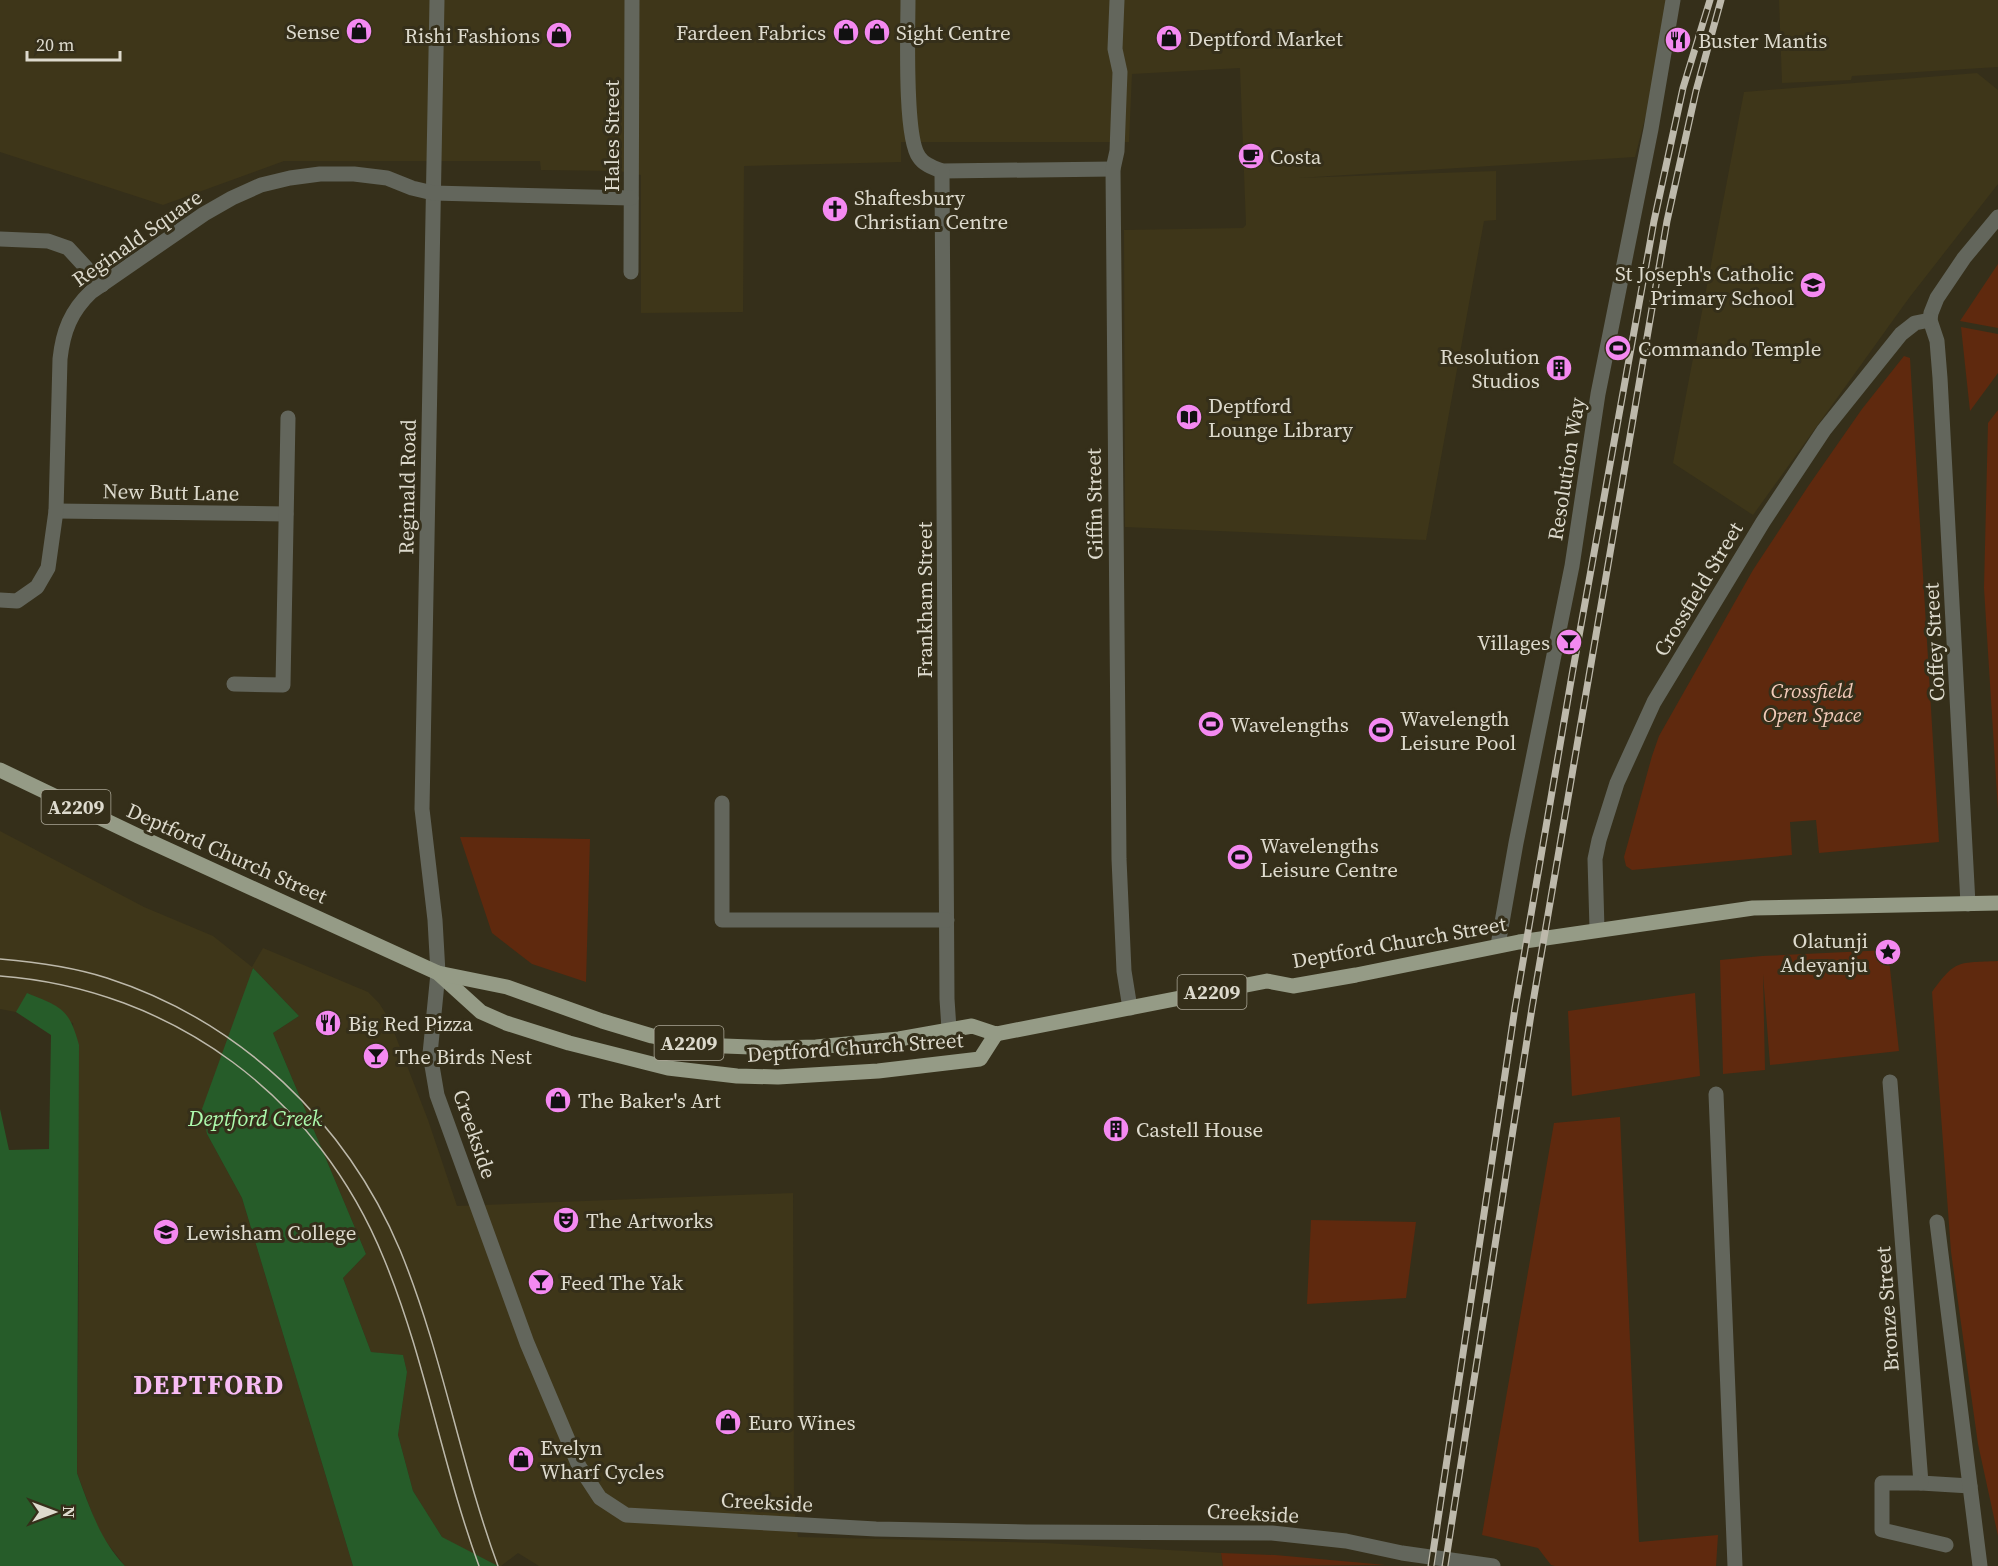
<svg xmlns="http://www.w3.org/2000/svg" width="1998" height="1566" viewBox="0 0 1998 1566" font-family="'Source Serif 4',serif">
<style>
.built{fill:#3e3619}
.green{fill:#5f290e}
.water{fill:#265c29}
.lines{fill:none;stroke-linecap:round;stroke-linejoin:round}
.minor{stroke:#63665c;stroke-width:15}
.tertiary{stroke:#63665c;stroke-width:15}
.primary{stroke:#959b86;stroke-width:15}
.tram{stroke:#bdb9ab;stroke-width:1.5}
.rail-casing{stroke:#bdb9ab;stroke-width:7}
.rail{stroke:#352f1a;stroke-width:4.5;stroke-dasharray:14;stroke-linecap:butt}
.labels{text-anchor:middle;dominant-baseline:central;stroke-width:6;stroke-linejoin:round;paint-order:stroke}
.shield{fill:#352f1a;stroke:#aba797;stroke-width:1.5}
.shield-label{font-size:20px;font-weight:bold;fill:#dddacd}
.poi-label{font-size:21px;fill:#dddacd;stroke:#352f1a;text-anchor:start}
.street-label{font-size:21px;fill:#dddacd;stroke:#352f1a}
.park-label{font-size:21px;font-style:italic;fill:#f3cbba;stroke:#352f1a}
.water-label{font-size:22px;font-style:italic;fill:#acfaad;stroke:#352f1a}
.district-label{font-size:27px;font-weight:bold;letter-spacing:1.5px;fill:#f8bcf5;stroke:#352f1a}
</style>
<rect width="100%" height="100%" fill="#352f1a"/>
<g class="built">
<polygon points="0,0 1676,0 1635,157 1298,178 1496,171 1496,220 1484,221 1426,540 1125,527 1124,230 1243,228 1246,225 1240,68 1132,74 1129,142 901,142 901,162 744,166 743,312 641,313 641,175 619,171 541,170 540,161 284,161 163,205 0,152"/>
<polygon points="1779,0 1998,0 1998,67 1852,76 1851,80 1782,83"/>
<polygon points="1977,73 1998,90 1998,184 1909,298 1753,515 1673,463 1744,92"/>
<polygon points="0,831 144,907 213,936 252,967 263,948 368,992 379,1003 389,1019 428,1120 457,1206 793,1193 794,1506 798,1537 1045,1543 1221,1553 1223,1566 539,1566 518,1553 501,1566 498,1566 446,1540 442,1537 413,1491 398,1435 407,1372 403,1356 371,1352 343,1278 366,1254 273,1033 299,1016 253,968 207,1134 242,1198 353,1566 125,1566 104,1539 95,1521 77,1473 79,1266 73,1023 0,1009"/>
</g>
<g class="green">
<polygon points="1998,264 1998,328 1960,321"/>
<polygon points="1961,327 1998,334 1998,373 1970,411"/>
<polygon points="1904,356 1910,358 1939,842 1819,853 1816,820 1790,822 1792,855 1632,870 1626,866 1624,857 1652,756 1659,736 1753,570 1809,485 1862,409"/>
<polygon points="1998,410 1998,811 1984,588 1988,423"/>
<polygon points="460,837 590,839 586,982 532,964 492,933"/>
<polygon points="1888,950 1899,1051 1770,1065 1763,974 1765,1070 1723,1074 1720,960 1762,956"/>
<path d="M1998 961V1536L1978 1444 1951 1252 1932 992C1956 959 1958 963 1998 961Z"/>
<polygon points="1695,993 1700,1076 1572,1096 1568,1011"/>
<polygon points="1620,1117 1639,1542 1718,1535 1716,1566 1555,1566 1551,1565 1538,1548 1482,1535 1554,1123"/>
<polygon points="1311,1220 1416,1222 1406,1298 1307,1304"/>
<polygon points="1221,1553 1275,1555 1386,1565 1223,1566"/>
</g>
<g class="water">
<polygon points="253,968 299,1016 273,1033 366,1254 343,1278 371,1352 403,1355 407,1372 398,1435 413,1491 442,1537 498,1566 353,1566 242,1198 207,1134 202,1109"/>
<path d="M27 993C61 1007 69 1008 79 1045L77 1473C89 1506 100 1540 125 1566H0V1109L9 1150 49 1149 51 1035 16 1012Z"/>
</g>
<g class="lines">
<g class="minor">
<polyline points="437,0 422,809 435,920 438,973 430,1054 437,1095 527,1343 579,1466 600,1498 626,1515 876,1529 1027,1532 1272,1533 1346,1541 1402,1553 1493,1566"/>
<path d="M908 0C908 30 904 137 919 157 924 165 934 168 942 171L1113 169"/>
<polyline points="942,171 947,999 949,1029"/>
<polyline points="0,239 48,241 68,248 102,285"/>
<polyline points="631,272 632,0"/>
<polyline points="56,511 286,514"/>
<path d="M0 600 17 601 37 587 48 568 56 511 60 359C63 331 71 311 91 292L204 214 232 198 261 185 290 178 320 174H354L387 178 412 188 433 193 631 198"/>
<polyline points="234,684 283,685 288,418"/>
<polyline points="722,803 722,920 947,920"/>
<polyline points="1968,904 1940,378 1937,341 1930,320 1931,313 1937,298 1964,258 1998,217"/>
<polyline points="1597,929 1595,859 1599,840 1617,783 1654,702 1763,522 1824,430 1901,334 1915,323 1930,320"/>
<polyline points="1498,945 1516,843 1572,566 1598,394 1651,129 1673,0"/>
<polyline points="1890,1082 1921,1483 1970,1486"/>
<polyline points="1716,1094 1735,1566"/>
<polyline points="1937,1222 1980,1566"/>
<polyline points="1921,1483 1882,1483 1882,1530 1946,1545"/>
</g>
<polyline class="tertiary" points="1117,0 1115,49 1120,72 1117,151 1113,169 1119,859 1124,971 1130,1008"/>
<g class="primary">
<polyline points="0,770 138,836 438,973 481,1012 506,1023 569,1043 668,1068 737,1076 778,1077 878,1071 980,1059 996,1034"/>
<polyline points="438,973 507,987 602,1021 652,1036 698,1045 775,1048 816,1047 899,1039 972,1026 996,1034 1267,981 1293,986 1356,975 1519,942 1753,908 1998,903"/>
</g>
<g class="tram">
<path d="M0 959C36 962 73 967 107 978 240 1021 346 1122 400 1250 442 1352 460 1463 498 1566"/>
<path d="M0 976C173 989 319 1098 384 1259 425 1358 442 1465 479 1566"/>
</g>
<defs>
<g id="rail">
<polyline points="1431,1566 1515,1008 1572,675 1654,221 1683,88 1710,0"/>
<polyline points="1445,1566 1532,1008 1667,221 1696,91 1721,0"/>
</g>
</defs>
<use href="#rail" class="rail-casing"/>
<use href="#rail" class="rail"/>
</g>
<defs>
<symbol id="shop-disc" viewBox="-11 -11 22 22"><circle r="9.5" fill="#f489f1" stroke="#352f1a"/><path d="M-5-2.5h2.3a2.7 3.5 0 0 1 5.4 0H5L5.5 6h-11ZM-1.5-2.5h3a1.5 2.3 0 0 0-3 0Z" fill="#111"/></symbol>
<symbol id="restaurant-disc" viewBox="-11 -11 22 22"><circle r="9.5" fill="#f489f1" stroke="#352f1a"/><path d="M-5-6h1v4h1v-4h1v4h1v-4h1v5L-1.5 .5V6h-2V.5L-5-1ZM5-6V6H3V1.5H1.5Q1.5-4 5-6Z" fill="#111"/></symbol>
<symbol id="cafe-disc" viewBox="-11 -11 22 22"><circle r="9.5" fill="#f489f1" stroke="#352f1a"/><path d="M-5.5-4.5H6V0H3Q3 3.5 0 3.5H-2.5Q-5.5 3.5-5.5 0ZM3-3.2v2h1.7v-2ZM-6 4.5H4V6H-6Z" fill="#111"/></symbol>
<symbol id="church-disc" viewBox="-11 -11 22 22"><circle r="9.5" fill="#f489f1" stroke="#352f1a"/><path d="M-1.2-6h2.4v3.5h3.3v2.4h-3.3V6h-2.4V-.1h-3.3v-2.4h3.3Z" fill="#111"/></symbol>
<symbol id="school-disc" viewBox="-11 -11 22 22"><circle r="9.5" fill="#f489f1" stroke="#352f1a"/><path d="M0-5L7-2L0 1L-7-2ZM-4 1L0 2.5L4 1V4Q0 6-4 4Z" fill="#111"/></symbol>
<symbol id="stadium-disc" viewBox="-11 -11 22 22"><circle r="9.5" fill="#f489f1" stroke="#352f1a"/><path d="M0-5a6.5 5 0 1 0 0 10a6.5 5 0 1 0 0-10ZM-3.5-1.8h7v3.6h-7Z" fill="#111"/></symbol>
<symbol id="building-disc" viewBox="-11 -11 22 22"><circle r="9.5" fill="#f489f1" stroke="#352f1a"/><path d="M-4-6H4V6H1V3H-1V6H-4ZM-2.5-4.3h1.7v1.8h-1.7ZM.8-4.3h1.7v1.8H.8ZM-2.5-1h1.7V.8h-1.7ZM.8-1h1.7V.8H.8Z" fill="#111"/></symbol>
<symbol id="library-disc" viewBox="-11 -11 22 22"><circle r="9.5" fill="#f489f1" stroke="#352f1a"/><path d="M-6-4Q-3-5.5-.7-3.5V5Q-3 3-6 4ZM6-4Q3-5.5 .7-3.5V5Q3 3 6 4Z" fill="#111"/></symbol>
<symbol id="bar-disc" viewBox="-11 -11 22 22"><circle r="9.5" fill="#f489f1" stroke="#352f1a"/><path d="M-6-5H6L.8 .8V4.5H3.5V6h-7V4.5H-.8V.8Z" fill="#111"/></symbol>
<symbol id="sight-disc" viewBox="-11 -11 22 22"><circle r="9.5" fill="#f489f1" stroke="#352f1a"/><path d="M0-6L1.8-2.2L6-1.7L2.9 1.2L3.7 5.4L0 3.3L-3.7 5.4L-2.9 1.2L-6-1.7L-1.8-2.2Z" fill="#111"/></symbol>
<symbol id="theatre-disc" viewBox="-11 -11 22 22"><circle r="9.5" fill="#f489f1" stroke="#352f1a"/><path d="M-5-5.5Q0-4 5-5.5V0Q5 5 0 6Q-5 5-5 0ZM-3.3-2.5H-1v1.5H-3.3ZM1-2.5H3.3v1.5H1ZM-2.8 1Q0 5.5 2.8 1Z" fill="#111"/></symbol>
<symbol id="university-disc" viewBox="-11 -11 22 22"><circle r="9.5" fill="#f489f1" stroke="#352f1a"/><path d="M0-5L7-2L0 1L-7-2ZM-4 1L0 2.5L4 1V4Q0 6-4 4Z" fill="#111"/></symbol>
</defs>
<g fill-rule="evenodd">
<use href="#shop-disc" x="344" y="16" width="30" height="30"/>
<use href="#shop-disc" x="831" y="17" width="30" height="30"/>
<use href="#shop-disc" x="862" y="17" width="30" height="30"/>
<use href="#shop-disc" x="544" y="20" width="30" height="30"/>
<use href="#shop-disc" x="1154" y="23" width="30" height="30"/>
<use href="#restaurant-disc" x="1663" y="25" width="30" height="30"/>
<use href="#cafe-disc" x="1236" y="141" width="30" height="30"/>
<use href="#church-disc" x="820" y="194" width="30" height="30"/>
<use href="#school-disc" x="1798" y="270" width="30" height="30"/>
<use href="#stadium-disc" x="1603" y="333" width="30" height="30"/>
<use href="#building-disc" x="1544" y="353" width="30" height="30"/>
<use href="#library-disc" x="1174" y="402" width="30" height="30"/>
<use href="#bar-disc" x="1554" y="627" width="30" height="30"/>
<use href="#stadium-disc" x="1196" y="709" width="30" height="30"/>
<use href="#stadium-disc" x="1366" y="715" width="30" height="30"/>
<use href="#stadium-disc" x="1225" y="842" width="30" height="30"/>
<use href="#sight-disc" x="1873" y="937" width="30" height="30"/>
<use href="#restaurant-disc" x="313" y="1008" width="30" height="30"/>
<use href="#bar-disc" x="361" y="1041" width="30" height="30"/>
<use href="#shop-disc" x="543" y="1085" width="30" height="30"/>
<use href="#building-disc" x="1101" y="1114" width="30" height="30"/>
<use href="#theatre-disc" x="551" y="1205" width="30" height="30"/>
<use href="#university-disc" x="151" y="1217" width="30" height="30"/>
<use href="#bar-disc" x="526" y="1267" width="30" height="30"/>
<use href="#shop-disc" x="713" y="1407" width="30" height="30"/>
<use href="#shop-disc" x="506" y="1444" width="30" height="30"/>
</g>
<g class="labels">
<g class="shield">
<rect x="41.5" y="790" width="69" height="34" rx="4.5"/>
<rect x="1177.5" y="975" width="69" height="34" rx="4.5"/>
<rect x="654.5" y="1026" width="69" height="34" rx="4.5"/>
</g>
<g class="shield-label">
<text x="76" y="807">A2209</text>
<text x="1212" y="992">A2209</text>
<text x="689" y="1043">A2209</text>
</g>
<g class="poi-label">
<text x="340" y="31" text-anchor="end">Sense</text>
<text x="826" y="32" text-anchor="end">Fardeen Fabrics</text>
<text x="896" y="32">Sight Centre</text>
<text x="540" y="35" text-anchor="end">Rishi Fashions</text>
<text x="1188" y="38">Deptford Market</text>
<text x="1698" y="40">Buster Mantis</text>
<text x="1270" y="156">Costa</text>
<text x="854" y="197">Shaftesbury<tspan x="854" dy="24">Christian Centre</tspan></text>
<text x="1794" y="273" text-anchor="end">St Joseph's Catholic<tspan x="1794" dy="24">Primary School</tspan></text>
<text x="1638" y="348">Commando Temple</text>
<text x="1540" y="356" text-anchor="end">Resolution<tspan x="1540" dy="24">Studios</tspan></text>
<text x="1208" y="405">Deptford<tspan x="1208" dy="24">Lounge Library</tspan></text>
<text x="1550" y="642" text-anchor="end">Villages</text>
<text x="1400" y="718">Wavelength<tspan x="1400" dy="24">Leisure Pool</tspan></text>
<text x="1230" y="724">Wavelengths</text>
<text x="1260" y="845">Wavelengths<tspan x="1260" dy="24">Leisure Centre</tspan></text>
<text x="1868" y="940" text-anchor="end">Olatunji<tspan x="1868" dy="24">Adeyanju</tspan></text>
<text x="348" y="1023">Big Red Pizza</text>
<text x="395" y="1056">The Birds Nest</text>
<text x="578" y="1100">The Baker's Art</text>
<text x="1136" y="1129">Castell House</text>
<text x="586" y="1220">The Artworks</text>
<text x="186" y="1232">Lewisham College</text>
<text x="560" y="1282">Feed The Yak</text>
<text x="748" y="1422">Euro Wines</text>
<text x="540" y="1447">Evelyn<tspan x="540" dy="24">Wharf Cycles</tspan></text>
</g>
<g class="street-label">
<text transform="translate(611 136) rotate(-90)">Hales Street</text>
<text transform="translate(137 238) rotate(-35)">Reginald Square</text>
<text transform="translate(1566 469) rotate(-81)">Resolution Way</text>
<text transform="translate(407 487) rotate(-89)">Reginald Road</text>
<text transform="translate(171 492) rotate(1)">New Butt Lane</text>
<text transform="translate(1094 504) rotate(-91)">Giffin Street</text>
<text transform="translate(1698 589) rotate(-59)">Crossfield Street</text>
<text transform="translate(924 600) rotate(-90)">Frankham Street</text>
<text transform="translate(1934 642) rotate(-93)">Coffey Street</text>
<text transform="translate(227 853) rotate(24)">Deptford Church Street</text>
<text transform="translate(1399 942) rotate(-10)">Deptford Church Street</text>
<text transform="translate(855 1047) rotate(-4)">Deptford Church Street</text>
<text transform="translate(475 1134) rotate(71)">Creekside</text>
<text transform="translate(1887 1309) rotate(-94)">Bronze Street</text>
<text transform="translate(767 1502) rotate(3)">Creekside</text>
<text transform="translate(1253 1513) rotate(3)">Creekside</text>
</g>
<g class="park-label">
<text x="1812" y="690">Crossfield<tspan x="1812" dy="24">Open Space</tspan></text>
</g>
<g class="water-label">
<text x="255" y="1118">Deptford Creek</text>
</g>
<g class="district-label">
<text x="209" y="1384">DEPTFORD</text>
</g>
</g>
<g transform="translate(54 1512) rotate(90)" stroke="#352f1a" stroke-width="4.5" paint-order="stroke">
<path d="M0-4.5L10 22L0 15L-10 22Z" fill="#dddacd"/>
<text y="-9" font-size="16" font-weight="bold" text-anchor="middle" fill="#dddacd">N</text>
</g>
<path d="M27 51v9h93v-9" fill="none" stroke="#dddacd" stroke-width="3"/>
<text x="36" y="51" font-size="18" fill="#dddacd" stroke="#352f1a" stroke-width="4.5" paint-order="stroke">20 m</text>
</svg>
